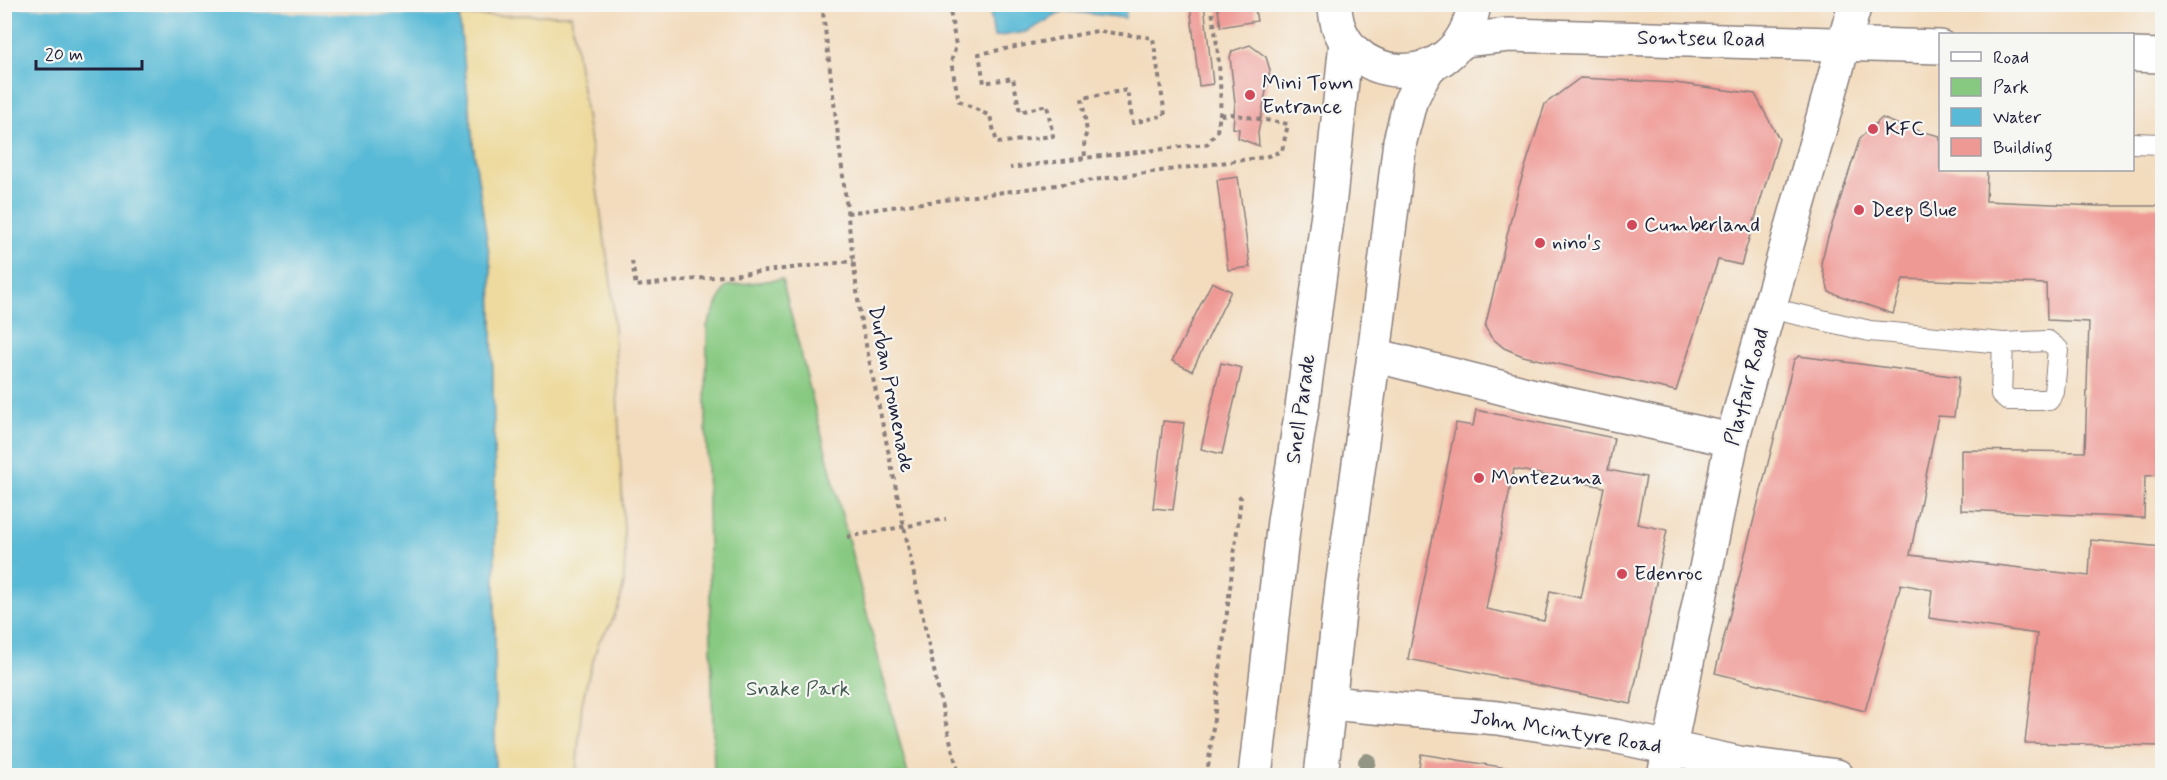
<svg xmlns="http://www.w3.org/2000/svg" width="2167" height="780" viewBox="0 0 2167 780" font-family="Mynerve,sans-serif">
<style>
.green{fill:#87c981;stroke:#54765e;stroke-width:1.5}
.sand{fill:#eeda9e;stroke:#887e6c;stroke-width:1.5}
.water{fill:#58bad6;stroke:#3d6e88;stroke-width:1.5}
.pier{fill:#f3dcbe}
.building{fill:#ef9994;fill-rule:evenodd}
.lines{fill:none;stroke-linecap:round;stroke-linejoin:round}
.lane-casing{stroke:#8a7f7c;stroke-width:22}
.street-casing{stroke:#8a7f7c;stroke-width:36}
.secondary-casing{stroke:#8a7f7c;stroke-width:36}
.path{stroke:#8a7f7c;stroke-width:4;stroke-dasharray:4.5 4.5;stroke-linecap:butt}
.lane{stroke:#fff;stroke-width:20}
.street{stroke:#fff;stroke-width:33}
.secondary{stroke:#fff;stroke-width:33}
.tree{fill:#939684}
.poi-dot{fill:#d1495b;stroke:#f6f6f2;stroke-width:2}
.labels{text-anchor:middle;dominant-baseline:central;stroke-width:4.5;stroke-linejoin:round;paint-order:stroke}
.street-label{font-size:21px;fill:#22223b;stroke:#f6f6f2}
.poi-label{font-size:21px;fill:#22223b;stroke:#f6f6f2;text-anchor:start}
.park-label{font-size:21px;fill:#455c54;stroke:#f6f6f2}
</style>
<rect width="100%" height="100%" fill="#f6f6f2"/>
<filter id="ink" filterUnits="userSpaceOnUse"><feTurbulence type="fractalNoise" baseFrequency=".0167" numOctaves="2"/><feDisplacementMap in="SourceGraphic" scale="12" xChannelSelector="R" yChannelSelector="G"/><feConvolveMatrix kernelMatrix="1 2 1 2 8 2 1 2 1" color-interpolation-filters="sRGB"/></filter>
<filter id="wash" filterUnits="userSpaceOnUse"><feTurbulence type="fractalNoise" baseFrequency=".008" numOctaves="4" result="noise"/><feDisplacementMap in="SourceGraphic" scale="24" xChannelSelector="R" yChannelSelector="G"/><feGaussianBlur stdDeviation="1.35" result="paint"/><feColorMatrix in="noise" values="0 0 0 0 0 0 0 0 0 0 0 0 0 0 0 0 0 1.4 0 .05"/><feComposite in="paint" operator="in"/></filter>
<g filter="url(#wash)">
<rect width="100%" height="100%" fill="#f3dcbe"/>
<polygon class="green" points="782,279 908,775 714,775 706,419 707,326 726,286"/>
<polygon class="sand" points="571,15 612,289 625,552 624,583 619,605 610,626 599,641 589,674 582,703 576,775 495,775 495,496 491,268 474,152 459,16"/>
<g class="water">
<polygon points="5,5 458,5 474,152 491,268 495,496 495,775 5,776"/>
<polygon points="989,5 989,4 1127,5 1125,18 1064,11 1026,32 994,37"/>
</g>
<polygon class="pier" points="461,4 462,16 4,7 5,4"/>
<g id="blocks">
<g class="building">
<polygon points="1190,4 1204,4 1213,84 1199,86"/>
<polygon points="1217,4 1254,4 1257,21 1221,27"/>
<polygon points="1250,45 1266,57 1270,70 1258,133 1259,146 1238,138 1239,129 1233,128 1235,103 1230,57 1232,51"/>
<polygon points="1580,78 1675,83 1755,94 1779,139 1741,265 1718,260 1676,391 1523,356 1504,348 1491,337 1485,327 1518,190 1545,104"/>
<polygon points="1882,118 1904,127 1940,136 1940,170 1987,170 1986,201 2097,206 2162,206 2162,475 2145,476 2144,518 1961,510 1961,450 2085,452 2089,322 2047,320 2046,284 1903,279 1893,314 1829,292 1821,263 1828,237 1860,138"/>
<polygon points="1238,177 1250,267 1228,270 1217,180"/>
<polygon points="1212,282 1231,291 1192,371 1172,361"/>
<polygon points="1799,356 1959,377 1954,417 1938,416 1910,555 2089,576 2091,540 2162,547 2162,746 2025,743 2037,634 1929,618 1932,590 1901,584 1865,711 1715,673 1794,360"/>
<polygon points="1221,363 1242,368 1222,454 1201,449"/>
<path d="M1476 410 1614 438 1608 470 1646 477 1637 524 1667 530 1631 704 1408 659 1456 423 1473 426ZM1514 469 1604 487 1581 598 1550 591 1544 621 1486 609Z"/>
<polygon points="1163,421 1184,423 1173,510 1153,508"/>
<polygon points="1421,754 1520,770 1519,776 1418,776"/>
</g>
</g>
</g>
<g filter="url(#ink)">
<use href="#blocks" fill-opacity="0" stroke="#8a7f7c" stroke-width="1.5"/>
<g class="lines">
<defs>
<g id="lane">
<polyline points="2132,143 2162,144"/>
<polyline points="1769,308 1870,331 2003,343 2048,341 2058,349 2054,392 2049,400 2008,400 2001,394 2003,343"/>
</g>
<g id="street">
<polyline points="1374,355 1554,401 1732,440"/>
<polyline points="1329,703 1498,718 1614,736 1739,763 1837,776"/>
</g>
<g id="secondary">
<path d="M1335 4C1335 85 1460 100 1474 4"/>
<polyline points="1463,40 1509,35 1940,47"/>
<polyline points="2132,55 2162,56"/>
<polyline points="1255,776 1284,521 1301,415 1330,198 1346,42"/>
<polyline points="1321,776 1342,586 1374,355 1400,141 1410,102 1420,82 1429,67"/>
<polyline points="1664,776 1732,440 1855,4"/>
</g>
</defs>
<use href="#lane" class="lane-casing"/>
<use href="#street" class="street-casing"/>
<use href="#secondary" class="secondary-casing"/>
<g class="path">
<polyline points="811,4 822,5"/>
<polyline points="822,4 860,316 940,699 959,776"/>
<polyline points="949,4 956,46 951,62 959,101 990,116 997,143 1053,136 1047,105 1020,112 1013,78 984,83 979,54 1097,31 1153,38 1165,115 1133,123 1127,90 1082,98 1087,132 1084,140 1085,158"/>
<path d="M1211 4C1217 42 1222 77 1220 115"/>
<polyline points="847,213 1265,157 1282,151 1288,124 1231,114 1220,115 1217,131 1207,144 1085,158 1010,168"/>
<polyline points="632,261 636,286 853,261"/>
<polyline points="847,537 946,519"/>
<polyline points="1207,776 1241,498 1235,493"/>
</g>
<use href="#lane" class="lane"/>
<use href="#street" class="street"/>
<use href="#secondary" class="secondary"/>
</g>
<circle class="tree" cx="1367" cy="762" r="9"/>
</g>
<g class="poi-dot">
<circle cx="1250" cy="95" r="6"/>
<circle cx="1873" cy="129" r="6"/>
<circle cx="1859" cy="210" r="6"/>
<circle cx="1632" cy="225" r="6"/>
<circle cx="1540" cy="243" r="6"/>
<circle cx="1479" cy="478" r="6"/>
<circle cx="1622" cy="574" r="6"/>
</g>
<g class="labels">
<g class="street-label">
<text transform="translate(1701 39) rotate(1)">Somtseu Road</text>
<text transform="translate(1747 387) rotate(-75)">Playfair Road</text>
<text transform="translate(891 389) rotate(79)">Durban Promenade</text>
<text transform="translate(1301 409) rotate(-82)">Snell Parade</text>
<text transform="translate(1566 732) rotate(9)">John Mcintyre Road</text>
</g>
<g class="poi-label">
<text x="1262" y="83">Mini Town<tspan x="1262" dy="24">Entrance</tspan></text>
<text x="1885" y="129">KFC</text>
<text x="1871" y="210">Deep Blue</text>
<text x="1644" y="225">Cumberland</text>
<text x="1552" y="243">nino's</text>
<text x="1491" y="478">Montezuma</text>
<text x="1634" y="574">Edenroc</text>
</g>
<g class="park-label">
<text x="798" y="689">Snake Park</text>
</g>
</g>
<rect width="2167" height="780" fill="none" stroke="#f6f6f2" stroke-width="24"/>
<rect x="1939" y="33" width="195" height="138" fill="#f6f6f2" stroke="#a1a1a9" stroke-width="1.5"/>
<rect x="1951" y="52" width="30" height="9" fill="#ffffff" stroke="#a1a1a9" stroke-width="1.5"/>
<text x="1993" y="63" font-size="18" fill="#22223b">Road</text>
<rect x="1951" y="78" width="30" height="18" fill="#87c981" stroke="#a1a1a9" stroke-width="1.5"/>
<text x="1993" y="93" font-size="18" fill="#22223b">Park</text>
<rect x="1951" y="108" width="30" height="18" fill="#58bad6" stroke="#a1a1a9" stroke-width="1.5"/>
<text x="1993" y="123" font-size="18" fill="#22223b">Water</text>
<rect x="1951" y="138" width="30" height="18" fill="#ef9994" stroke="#a1a1a9" stroke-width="1.5"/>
<text x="1993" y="153" font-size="18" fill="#22223b">Building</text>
<path d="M36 60v9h106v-9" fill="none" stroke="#22223b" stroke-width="3"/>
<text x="45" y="60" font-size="18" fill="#22223b" stroke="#f6f6f2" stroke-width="4.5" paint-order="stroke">20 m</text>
</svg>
